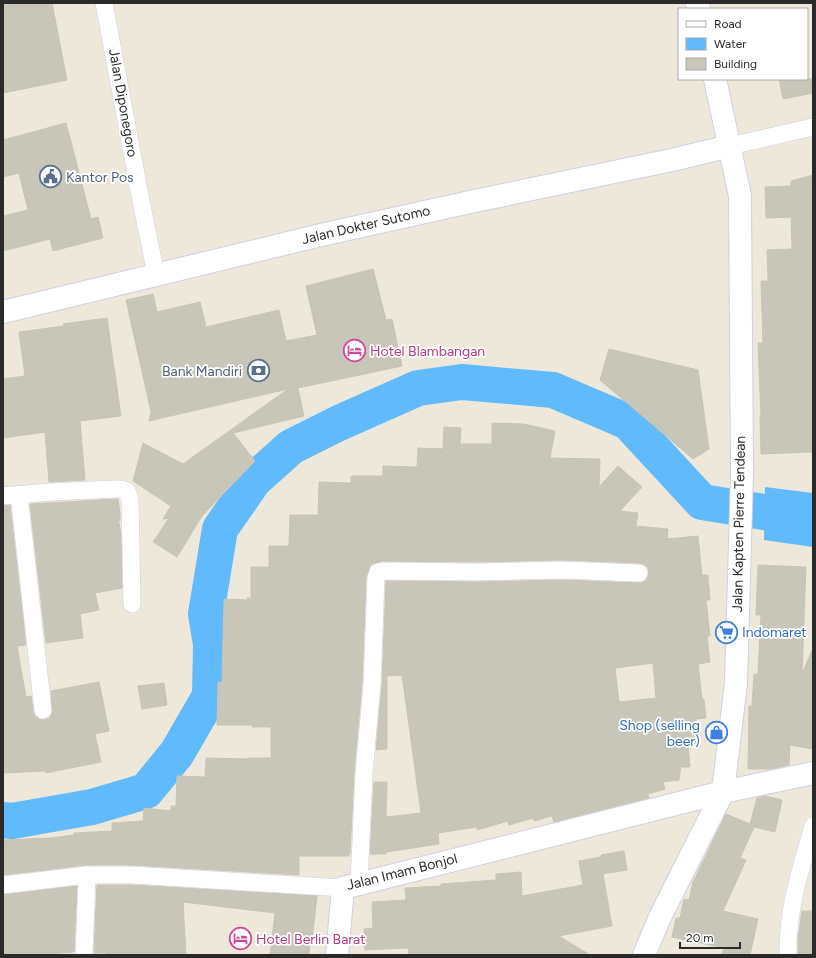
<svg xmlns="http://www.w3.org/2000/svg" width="816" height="958" viewBox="0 0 816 958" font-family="Figtree,sans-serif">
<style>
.water{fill:#61bafc}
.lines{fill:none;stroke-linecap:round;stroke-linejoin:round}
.river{stroke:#61bafc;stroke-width:36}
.building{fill:#c8c6b9;stroke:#c9c5b3;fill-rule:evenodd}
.minor-casing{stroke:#cfcfe4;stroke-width:18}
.secondary-casing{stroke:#cfcfe4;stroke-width:24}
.minor{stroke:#fff;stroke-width:17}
.secondary{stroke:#fff;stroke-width:22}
.labels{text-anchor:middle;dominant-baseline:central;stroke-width:3.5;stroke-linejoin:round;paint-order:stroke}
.street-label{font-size:14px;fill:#2a2a2a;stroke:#fff}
.service-label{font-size:14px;fill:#4e5e75;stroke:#fff;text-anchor:start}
.hotel-label{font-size:14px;fill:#b23c85;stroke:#fff;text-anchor:start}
.shop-label{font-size:14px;fill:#366cbe;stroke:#fff;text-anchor:start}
</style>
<rect width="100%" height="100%" fill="#ede8da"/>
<polygon class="water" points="765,487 813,493 813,547 764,540"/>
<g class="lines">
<polyline class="river" points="3,820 12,821 92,807 146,791 177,753 210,696 211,644 206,614 220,529 254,480 291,447 339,423 418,388 462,382 553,390 628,422 702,502 813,520"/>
</g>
<g class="building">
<polygon points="3,3 52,3 67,80 3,93"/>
<polygon points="779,79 813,79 813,93 783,99"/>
<polygon points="66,123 91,219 98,217 103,238 53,251 50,239 3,251 3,216 28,210 19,173 3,177 3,140"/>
<polygon points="813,175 813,452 761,454 760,417 761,417 758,343 763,343 761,281 768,281 767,250 792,249 791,217 766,218 765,187 791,186 791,181"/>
<polygon points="373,269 386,320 392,319 402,366 298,388 304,416 233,433 255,461 202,516 177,557 153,542 169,518 163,519 171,506 133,481 143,443 183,464 288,389 149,421 151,412 126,300 153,294 157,312 200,302 206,327 279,310 286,341 317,335 306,286"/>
<polygon points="107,318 121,416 80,421 85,480 49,482 45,432 3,438 3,379 25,376 19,332 64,326 63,324"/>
<polygon points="609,349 698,370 709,449 693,459 600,380"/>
<path d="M492 423 523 424 555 431 550 458 600 459 599 487 618 466 642 487 620 511 638 513 636 526 668 529 667 539 698 536 702 575H708L710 600H706L710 636H707L710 662 698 664 702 699H704L706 718 696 719 699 743 688 744 690 767H681L679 780 663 782 665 789 648 794 649 798 554 822 552 816 534 821 533 818 509 825 508 821 477 830V827L438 833 439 844 386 852V854H370L374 782H387L386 817 421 813 402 675 387 676V749L376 750 382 685 386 581 477 582 562 580 639 583 644 582 647 579 649 574 648 568 644 564 639 563 562 560 477 562 382 561 371 565 366 577 362 684 354 773 350 854H349V856H299V875L132 865H86L3 875V840L51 838 74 835V833L112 831V823L143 821 144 808 171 811V806H176L177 776 205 777 206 758 248 759V758H271V727H252V725H217L218 682H222L224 599 247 600V598H251V567H269V546H289L290 515H318L319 482 351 483V476H383V466L417 467 418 448 443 449 444 427 461 428 460 444H492ZM653 663 656 698 619 702 615 668Z"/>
<polygon points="118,499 120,514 120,521 118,519 121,533 122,588 95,593 99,610 80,614 83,638 46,643 30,504"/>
<polygon points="10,505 26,645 17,646 26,697 31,696 33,711 35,716 39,719 44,720 49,718 52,714 51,691 99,682 109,731 95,734 101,762 46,773 46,771 3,773 3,506"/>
<polygon points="758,565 806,567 802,674 813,648 813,749 790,745 789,765 770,769 748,769 749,706 752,706 754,674 758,674 761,615 756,615"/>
<polygon points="164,683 167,705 142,709 138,686"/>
<polygon points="765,796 782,800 775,832 754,827 740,858 746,860 723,911 758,919 750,955 722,955 724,948 672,937 676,918 680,918 684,899 689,900 693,882 726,814 750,824 757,798"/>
<polygon points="624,851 627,870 603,874 612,926 559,936 590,955 409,955 408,948 365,950 364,929 373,928 372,902 406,900 405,888 441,886 441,884 496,880 496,874 521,872 522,896 583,885 579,861 601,857 601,855"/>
<polygon points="97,885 132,885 317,896 312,941 310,941 309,955 270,955 275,913 183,902 186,955 109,955 109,954 106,953 94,953"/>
<polygon points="77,886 74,952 31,955 3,955 3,895"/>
<polygon points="802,911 813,911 813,955 798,955 798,939"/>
</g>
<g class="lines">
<defs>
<g id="minor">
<polyline points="104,3 142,206 156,274"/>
<polyline points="730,146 813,127"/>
<polyline points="19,495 43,710"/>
<polyline points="3,496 50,492 115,489 121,489 127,491 130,500 132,604"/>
<polyline points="359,884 364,773 372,685 376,578 378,572 384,571 477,572 562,570 639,573"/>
<polyline points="3,885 87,875 132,875 343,888"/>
<polyline points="84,955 87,875"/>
<path d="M788 955C787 910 801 868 813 826"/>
</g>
<g id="secondary">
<polyline points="697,3 699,9"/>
<polyline points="3,312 321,235 470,202 672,160 730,146"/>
<polyline points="337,955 343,888 723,792 813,773"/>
<polyline points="644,955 660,917 723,792 736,683 742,472 740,196 715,79"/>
</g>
</defs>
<use href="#minor" class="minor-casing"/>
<use href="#secondary" class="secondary-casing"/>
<use href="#minor" class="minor"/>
<use href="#secondary" class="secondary"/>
</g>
<defs>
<symbol id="civic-ring" viewBox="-11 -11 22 22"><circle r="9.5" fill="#fff" stroke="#5c6f8a" stroke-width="1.5"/><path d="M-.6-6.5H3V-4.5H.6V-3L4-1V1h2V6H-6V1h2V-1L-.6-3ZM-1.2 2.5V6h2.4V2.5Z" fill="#5c6f8a"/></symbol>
<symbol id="hotel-ring" viewBox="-11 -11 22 22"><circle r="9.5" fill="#fff" stroke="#d1479c" stroke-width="1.5"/><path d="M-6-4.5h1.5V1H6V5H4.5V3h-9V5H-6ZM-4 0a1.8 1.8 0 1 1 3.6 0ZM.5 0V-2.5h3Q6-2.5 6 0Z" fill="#d1479c"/></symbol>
<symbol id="bank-ring" viewBox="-11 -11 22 22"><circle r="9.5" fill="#fff" stroke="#5c6f8a" stroke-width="1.5"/><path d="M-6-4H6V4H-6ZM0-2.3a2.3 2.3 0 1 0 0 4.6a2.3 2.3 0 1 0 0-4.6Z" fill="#5c6f8a"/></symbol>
<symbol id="supermarket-ring" viewBox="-11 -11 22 22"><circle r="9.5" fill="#fff" stroke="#3f7fe0" stroke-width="1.5"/><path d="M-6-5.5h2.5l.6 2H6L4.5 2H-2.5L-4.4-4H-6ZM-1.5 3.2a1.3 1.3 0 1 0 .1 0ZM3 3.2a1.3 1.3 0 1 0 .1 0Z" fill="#3f7fe0"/></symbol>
<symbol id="shop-ring" viewBox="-11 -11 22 22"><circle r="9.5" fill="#fff" stroke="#3f7fe0" stroke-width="1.5"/><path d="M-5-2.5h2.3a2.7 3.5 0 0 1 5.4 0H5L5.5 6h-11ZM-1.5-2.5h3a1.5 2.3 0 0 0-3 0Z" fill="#3f7fe0"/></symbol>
</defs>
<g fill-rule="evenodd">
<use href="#civic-ring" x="38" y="164" width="25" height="25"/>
<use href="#hotel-ring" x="342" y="338" width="25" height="25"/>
<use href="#bank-ring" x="246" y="358" width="25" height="25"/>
<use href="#supermarket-ring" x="714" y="620" width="25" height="25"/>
<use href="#shop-ring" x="704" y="720" width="25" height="25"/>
<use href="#hotel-ring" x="228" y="926" width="25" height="25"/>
</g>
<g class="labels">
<g class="street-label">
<text transform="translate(123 103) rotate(80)">Jalan Diponegoro</text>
<text transform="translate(366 225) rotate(-13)">Jalan Dokter Sutomo</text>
<text transform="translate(739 524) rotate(-89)">Jalan Kapten Pierre Tendean</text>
<text transform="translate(402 872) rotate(-14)">Jalan Imam Bonjol</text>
</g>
<g class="service-label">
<text x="66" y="177">Kantor Pos</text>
<text x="242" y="371" text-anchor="end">Bank Mandiri</text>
</g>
<g class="hotel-label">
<text x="370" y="351">Hotel Blambangan</text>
<text x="256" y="939">Hotel Berlin Barat</text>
</g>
<g class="shop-label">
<text x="742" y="632">Indomaret</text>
<text x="700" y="725" text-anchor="end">Shop (selling<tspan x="700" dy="16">beer)</tspan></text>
</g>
</g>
<rect width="816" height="958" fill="none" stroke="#2a2a2a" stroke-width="8"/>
<rect x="678" y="8" width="130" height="72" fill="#ffffff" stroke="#aaaaaa"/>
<rect x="686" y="21" width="20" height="6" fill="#ffffff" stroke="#aaaaaa"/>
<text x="714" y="28" font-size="12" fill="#2a2a2a">Road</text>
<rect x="686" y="38" width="20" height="12" fill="#61bafc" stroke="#aaaaaa"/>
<text x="714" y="48" font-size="12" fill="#2a2a2a">Water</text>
<rect x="686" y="58" width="20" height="12" fill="#c8c6b9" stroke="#aaaaaa"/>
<text x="714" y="68" font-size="12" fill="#2a2a2a">Building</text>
<path d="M680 942v6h60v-6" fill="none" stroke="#2a2a2a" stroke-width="2"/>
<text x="686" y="942" font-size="12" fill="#2a2a2a" stroke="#ffffff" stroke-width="3" paint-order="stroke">20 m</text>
</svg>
